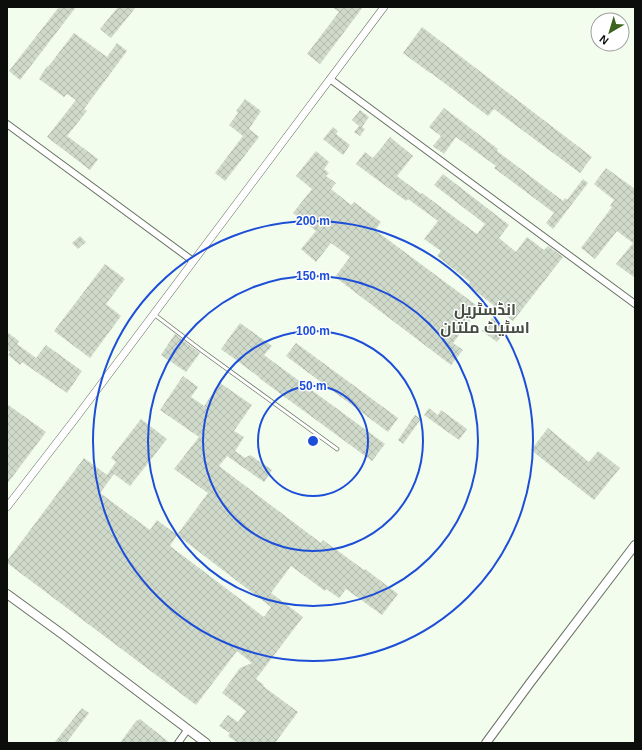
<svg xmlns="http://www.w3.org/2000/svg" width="642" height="750" viewBox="0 0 642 750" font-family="Helvetica,Cairo,sans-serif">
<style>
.building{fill:url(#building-cross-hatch);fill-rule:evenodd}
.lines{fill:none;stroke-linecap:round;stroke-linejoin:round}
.service-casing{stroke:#697164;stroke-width:4.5}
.minor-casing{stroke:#697164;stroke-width:8}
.tertiary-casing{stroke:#697164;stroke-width:8}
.secondary-casing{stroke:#697164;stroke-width:10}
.service{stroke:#fff;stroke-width:3}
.minor{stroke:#fff;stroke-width:6}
.tertiary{stroke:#fff;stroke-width:7}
.secondary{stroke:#fff;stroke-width:8}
.ring{fill:none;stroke:#1d4ed8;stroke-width:2}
.labels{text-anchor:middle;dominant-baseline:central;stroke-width:3;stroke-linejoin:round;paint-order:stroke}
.district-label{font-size:16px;font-weight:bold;fill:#454d41;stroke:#fff}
.centre{fill:#1d4ed8;stroke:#fff;stroke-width:2}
.ring-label{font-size:12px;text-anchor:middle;font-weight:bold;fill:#1d4ed8;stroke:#fff;stroke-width:3;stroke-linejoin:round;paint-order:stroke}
</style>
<defs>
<pattern id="building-cross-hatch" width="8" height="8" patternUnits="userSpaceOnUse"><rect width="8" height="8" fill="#d0dacb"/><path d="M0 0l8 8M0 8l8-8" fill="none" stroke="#b1baad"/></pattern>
</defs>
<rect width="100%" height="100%" fill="#f3fded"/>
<g class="building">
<polygon points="59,7 76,7 20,80 9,71"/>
<polygon points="118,7 136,7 111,38 100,29"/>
<polygon points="332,7 363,7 320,64 307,54 339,12"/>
<polygon points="422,27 592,157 580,173 494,109 488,116 431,73 430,73 403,53"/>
<polygon points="74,33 107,57 117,43 127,51 84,109 87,111 67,136 98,159 90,170 47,137 76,100 67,94 64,97 39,79 47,66 48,67"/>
<polygon points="245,99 261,111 249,129 259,137 225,181 215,173 243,136 229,125 238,113 236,111"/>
<polygon points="444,108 498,149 497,151 563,201 565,198 567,200 583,179 588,183 553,229 546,223 554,213 494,168 496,166 456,137 444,154 433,146 441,136 429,127"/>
<polygon points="360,110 369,117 362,127 365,129 360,136 354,132 359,126 352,120"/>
<polygon points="333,127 338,131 336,134 350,145 343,155 323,139"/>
<polygon points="390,137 413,156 397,176 421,194 422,193 477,234 485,224 434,185 443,174 509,225 499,238 516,252 527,237 544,250 548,246 563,257 513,321 468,285 470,282 437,256 441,251 424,239 438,221 408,199 406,201 356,164 365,152 373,158"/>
<polygon points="316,151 329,162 324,169 329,173 326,176 336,183 331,189 351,205 354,202 381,222 375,230 480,308 453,343 463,350 451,365 335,277 350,257 331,243 316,262 301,249 316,231 293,213 312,189 296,176"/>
<polygon points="606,168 635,189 635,278 616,264 633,243 617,231 595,259 581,248 612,207 610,206 614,200 594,184"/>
<polygon points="80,236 86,242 78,249 72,243"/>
<polygon points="105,264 125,279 106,304 121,316 90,358 54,331"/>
<polygon points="492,318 507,329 497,342 482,331"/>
<polygon points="240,323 272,346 264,355 385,444 372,461 259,378 259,377 221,349"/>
<polygon points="7,332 19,341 17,344 36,358 46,345 82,371 67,393 22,362 20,365 8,355 10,352 7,349"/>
<polygon points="175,334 200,353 186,372 161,355"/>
<polygon points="296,343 398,418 388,432 286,356"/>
<path d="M183 376 198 387 191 397 204 406 220 383 252 405 234 431 244 437 235 451 245 458 250 455 272 470 264 482 227 456 219 466 321 543 323 540 364 570 365 569 398 594 382 615 346 589 339 598 326 589 325 591 291 566 271 593 303 617 256 679 264 685 263 686 298 712 275 743H238L228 736 230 733 219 726 228 715 238 722 246 711 222 693 240 668 252 663 237 651 196 705 7 563V561L84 458 107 475 116 462 111 458 141 419 167 439 130 486 114 474 100 493 150 530 157 520 177 535 208 493 174 469 199 437 160 410ZM177 535 271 607 264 617 170 546Z"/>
<polygon points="7,404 46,432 7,484"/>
<polygon points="429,408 438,415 441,410 467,429 459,440 424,415"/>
<polygon points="415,415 421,419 403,444 398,440"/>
<polygon points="548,428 589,462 598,451 620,468 594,500 531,450"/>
<polygon points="82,708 89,713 66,743 54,743"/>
<polygon points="140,719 170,743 120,743 136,721"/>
</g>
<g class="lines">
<defs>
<polyline id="service" points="155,315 201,350 337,449"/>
<g id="minor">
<polyline points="330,79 635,304"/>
<polyline points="7,124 193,261"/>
<polyline points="178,743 188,729"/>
</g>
<polyline id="tertiary" points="7,507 75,419 384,7"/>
<g id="secondary">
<polyline points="7,594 62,634 206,743"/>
<polyline points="486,743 530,683 635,545"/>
</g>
</defs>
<use href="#service" class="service-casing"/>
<use href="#minor" class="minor-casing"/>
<use href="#tertiary" class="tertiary-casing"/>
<use href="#secondary" class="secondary-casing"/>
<use href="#service" class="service"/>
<use href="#minor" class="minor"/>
<use href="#tertiary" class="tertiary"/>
<use href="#secondary" class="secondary"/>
</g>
<g class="ring">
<circle cx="313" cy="441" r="55"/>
<circle cx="313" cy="441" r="110"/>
<circle cx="313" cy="441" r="165"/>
<circle cx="313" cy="441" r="220"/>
</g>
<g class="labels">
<g class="district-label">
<text x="485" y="309">انڈسٹریل<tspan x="485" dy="18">اسٹیٹ ملتان</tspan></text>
</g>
</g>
<circle cx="313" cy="441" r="6" class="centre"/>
<g class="ring-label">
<text x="313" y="225">200 m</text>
<text x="313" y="280">150 m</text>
<text x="313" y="335">100 m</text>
<text x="313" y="390">50 m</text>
</g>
<rect width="642" height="750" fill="none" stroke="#0b0e0a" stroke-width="16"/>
<g transform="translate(610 32) rotate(218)"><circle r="19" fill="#ffffff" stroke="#9d9f9d"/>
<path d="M0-3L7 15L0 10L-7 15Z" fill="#3d641e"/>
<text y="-6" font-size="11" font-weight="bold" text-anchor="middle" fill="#0b0e0a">N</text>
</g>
</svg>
